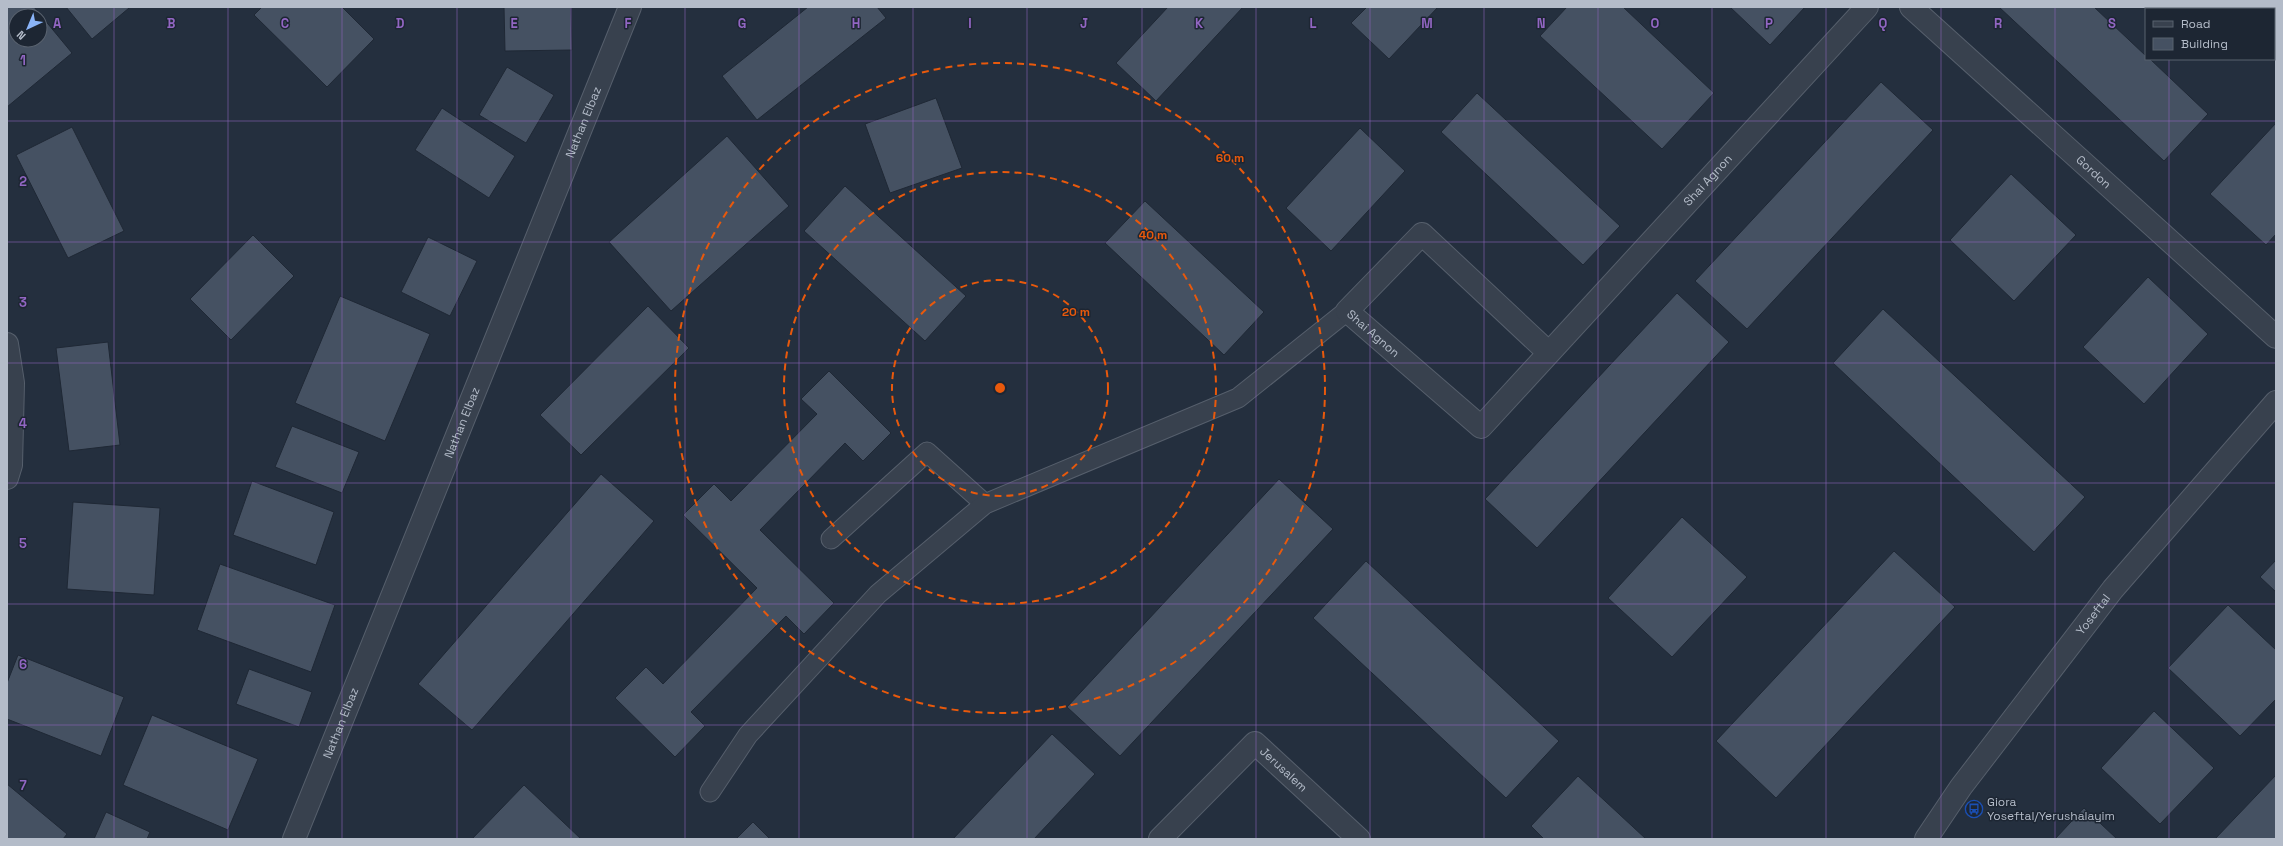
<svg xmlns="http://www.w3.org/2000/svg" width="2283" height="846" viewBox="0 0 2283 846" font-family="'Space Grotesk',sans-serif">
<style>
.building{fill:#455162;stroke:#1f2835;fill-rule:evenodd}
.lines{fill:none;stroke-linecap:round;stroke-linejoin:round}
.lane-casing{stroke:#565f6c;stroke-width:21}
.street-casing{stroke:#565f6c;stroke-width:24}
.lane{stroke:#38414e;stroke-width:19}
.street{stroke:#38414e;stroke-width:22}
.grid{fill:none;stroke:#9266c3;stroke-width:1;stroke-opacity:0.55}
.ring{fill:none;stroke:#e8590c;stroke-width:2;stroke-dasharray:7 5}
.labels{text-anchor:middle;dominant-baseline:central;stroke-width:3;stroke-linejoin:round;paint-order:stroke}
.street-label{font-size:12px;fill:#b4bcc9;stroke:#1d2633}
.poi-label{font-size:12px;fill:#b4bcc9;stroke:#1d2633;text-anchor:start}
.grid-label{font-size:13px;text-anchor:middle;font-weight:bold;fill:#9266c3;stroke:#1d2633;stroke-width:3;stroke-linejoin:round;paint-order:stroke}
.centre{fill:#e8590c;stroke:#1d2633;stroke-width:2}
.ring-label{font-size:12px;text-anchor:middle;font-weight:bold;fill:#e8590c;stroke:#1d2633;stroke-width:3;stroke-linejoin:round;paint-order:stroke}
</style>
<rect width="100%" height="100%" fill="#242f3e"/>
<g class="building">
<path d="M7 7H34L72 53 7 107ZM16 16H40V40H16Z"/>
<polygon points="66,7 128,7 129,8 92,39"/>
<polygon points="262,7 342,7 374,39 327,87 254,15"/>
<polygon points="504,7 571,7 572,50 505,51"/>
<polygon points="808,7 877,7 886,18 757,120 722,76"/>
<polygon points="1168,7 1243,7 1156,101 1116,63"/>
<polygon points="1367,7 1438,7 1389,59 1351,23"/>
<polygon points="1567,7 1623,7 1714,93 1662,149 1540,36"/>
<polygon points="1730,7 1805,7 1770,45"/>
<polygon points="1999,7 2094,7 2146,56 2146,59 2150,59 2208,114 2164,161"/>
<polygon points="507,67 554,95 526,143 479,115"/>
<polygon points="1881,82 1933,130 1747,329 1695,281"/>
<polygon points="1477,93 1620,226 1583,265 1441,132"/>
<polygon points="936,98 962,168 890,193 865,124"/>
<polygon points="442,108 515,156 489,198 415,150"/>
<polygon points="2276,123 2276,234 2266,245 2210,194"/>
<polygon points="72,127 124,231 68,258 16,155"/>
<polygon points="1360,128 1405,171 1331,251 1286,208"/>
<polygon points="727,136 789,206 671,311 609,242"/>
<polygon points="2011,174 2076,235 2014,301 1950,240"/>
<polygon points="845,186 966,296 925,341 804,231"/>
<polygon points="1145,201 1264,312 1224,355 1105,243"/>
<polygon points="253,235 294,276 231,340 190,299"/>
<polygon points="428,237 477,261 450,316 401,292"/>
<polygon points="2148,277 2208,334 2144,404 2083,347"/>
<polygon points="1677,293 1729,342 1537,548 1485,499"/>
<polygon points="340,296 430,334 385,441 295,403"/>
<polygon points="648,306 689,348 581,455 540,415"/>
<polygon points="1883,309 2085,497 2034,552 1833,363"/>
<polygon points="108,342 120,445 69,451 56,348"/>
<polygon points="829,371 891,433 863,461 845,443 760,530 834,603 804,634 786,616 691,712 705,726 675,757 615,698 646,667 663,684 757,588 683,515 714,484 731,501 817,414 801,399"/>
<polygon points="292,426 359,452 342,493 275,467"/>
<polygon points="601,474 654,521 472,730 418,684"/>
<polygon points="1279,479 1333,529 1120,756 1067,707"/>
<polygon points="252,481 334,512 316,565 233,535"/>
<polygon points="73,502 160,508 154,595 67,589"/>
<polygon points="1682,517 1747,577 1672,657 1608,598"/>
<polygon points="1894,551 1955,607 1776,798 1716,741"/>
<polygon points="2276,560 2276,592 2260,577"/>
<polygon points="1366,561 1559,741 1506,798 1313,618"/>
<polygon points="220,564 335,605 311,672 197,630"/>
<polygon points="2228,605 2276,650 2276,699 2240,736 2168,668"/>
<polygon points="18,655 124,697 101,756 7,719 7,683"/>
<polygon points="249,669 312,692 299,727 236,704"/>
<polygon points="2154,711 2214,768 2160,824 2101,768"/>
<polygon points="152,715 258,759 228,830 123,785"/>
<polygon points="1052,734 1095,774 1034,839 953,839"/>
<polygon points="2276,775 2276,839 2215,839"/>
<polygon points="1578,776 1646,839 1544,839 1531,826"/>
<polygon points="7,784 67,834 63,839 7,839"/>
<polygon points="524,785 581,839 472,839"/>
<polygon points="2084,808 2117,839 2055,839"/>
<polygon points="106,812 150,832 147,839 94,839"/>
<polygon points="753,822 770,839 736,839"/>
</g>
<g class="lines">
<defs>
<g id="lane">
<polyline points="831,539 927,452 985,504"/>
<polyline points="710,792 748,735 878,594 985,504 1238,398 1347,311"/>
</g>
<g id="street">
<path id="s1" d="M1911 7 2276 337"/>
<polyline points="7,344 13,383 11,465 7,478"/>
<path id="s2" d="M1549 353 1422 234 1347 311 1481 427 1867 7"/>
<path id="s3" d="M294 839 630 7"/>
<path id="s4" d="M1160 839 1255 743 1359 839"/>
<path id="s5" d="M1926 839 1961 787 2113 589 2276 402"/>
</g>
</defs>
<use href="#lane" class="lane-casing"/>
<use href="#street" class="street-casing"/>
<use href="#lane" class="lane"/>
<use href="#street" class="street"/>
</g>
<path class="grid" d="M114 7V839M228 7V839M342 7V839M457 7V839M571 7V839M685 7V839M799 7V839M913 7V839M1027 7V839M1142 7V839M1256 7V839M1370 7V839M1484 7V839M1598 7V839M1712 7V839M1826 7V839M1941 7V839M2055 7V839M2169 7V9M2169 59V839M7 121H2276M7 242H2276M7 363H2276M7 483H2276M7 604H2276M7 725H2276"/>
<g class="ring">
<circle cx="1000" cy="388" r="108"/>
<circle cx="1000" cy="388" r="216"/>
<circle cx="1000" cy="388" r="325"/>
</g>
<defs>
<symbol id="bus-ring" viewBox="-11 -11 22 22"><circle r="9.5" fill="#1d2633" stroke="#1a4fb4" stroke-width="1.5"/><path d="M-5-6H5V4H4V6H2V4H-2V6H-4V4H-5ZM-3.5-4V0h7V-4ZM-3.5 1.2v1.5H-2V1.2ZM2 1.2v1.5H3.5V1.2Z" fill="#1a4fb4"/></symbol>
</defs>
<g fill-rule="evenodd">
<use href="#bus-ring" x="1964" y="799" width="20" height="20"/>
</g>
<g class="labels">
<g class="street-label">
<text stroke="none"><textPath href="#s3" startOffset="773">Nathan Elbaz</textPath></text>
<text stroke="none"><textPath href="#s1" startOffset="246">Gordon</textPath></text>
<text stroke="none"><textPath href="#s2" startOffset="794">Shai Agnon</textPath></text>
<text stroke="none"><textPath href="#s2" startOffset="316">Shai Agnon</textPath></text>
<text stroke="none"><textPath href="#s3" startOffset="449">Nathan Elbaz</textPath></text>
<text stroke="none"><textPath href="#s5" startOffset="280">Yoseftal</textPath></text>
<text stroke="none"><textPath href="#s3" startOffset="125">Nathan Elbaz</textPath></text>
<text stroke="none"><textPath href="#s4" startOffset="174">Jerusalem</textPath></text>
</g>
<g class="poi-label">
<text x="1987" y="802">Giora<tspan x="1987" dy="14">Yoseftal/Yerushalayim</tspan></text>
</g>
</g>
<g class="grid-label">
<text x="57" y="28">A</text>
<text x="171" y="28">B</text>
<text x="285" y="28">C</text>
<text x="400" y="28">D</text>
<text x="514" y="28">E</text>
<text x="628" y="28">F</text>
<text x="742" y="28">G</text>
<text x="856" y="28">H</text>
<text x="970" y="28">I</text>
<text x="1084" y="28">J</text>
<text x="1199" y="28">K</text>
<text x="1313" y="28">L</text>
<text x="1427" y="28">M</text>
<text x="1541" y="28">N</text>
<text x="1655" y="28">O</text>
<text x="1769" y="28">P</text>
<text x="1883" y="28">Q</text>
<text x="1998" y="28">R</text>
<text x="2112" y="28">S</text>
<text x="23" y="65">1</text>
<text x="23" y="186">2</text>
<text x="23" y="307">3</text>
<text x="23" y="428">4</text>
<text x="23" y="548">5</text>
<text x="23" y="669">6</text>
<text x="23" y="790">7</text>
</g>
<circle cx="1000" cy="388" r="6" class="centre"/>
<g class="ring-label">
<text x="1230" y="162">60 m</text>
<text x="1153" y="239">40 m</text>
<text x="1076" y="316">20 m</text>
</g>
<rect width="2283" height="846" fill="none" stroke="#b4bcc9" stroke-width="16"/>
<rect x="2145" y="8" width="130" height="52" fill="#1d2633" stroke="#59626f"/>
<rect x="2153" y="21" width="20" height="6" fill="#38414e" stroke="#59626f"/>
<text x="2181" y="28" font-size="12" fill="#b4bcc9">Road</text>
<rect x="2153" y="38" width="20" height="12" fill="#455162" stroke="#59626f"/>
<text x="2181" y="48" font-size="12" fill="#b4bcc9">Building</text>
<g transform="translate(28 28) rotate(224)"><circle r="19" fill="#1d2633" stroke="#59626f"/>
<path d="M0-3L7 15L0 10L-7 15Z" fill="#8ab4f8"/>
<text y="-6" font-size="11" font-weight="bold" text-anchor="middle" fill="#b4bcc9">N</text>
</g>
</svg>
